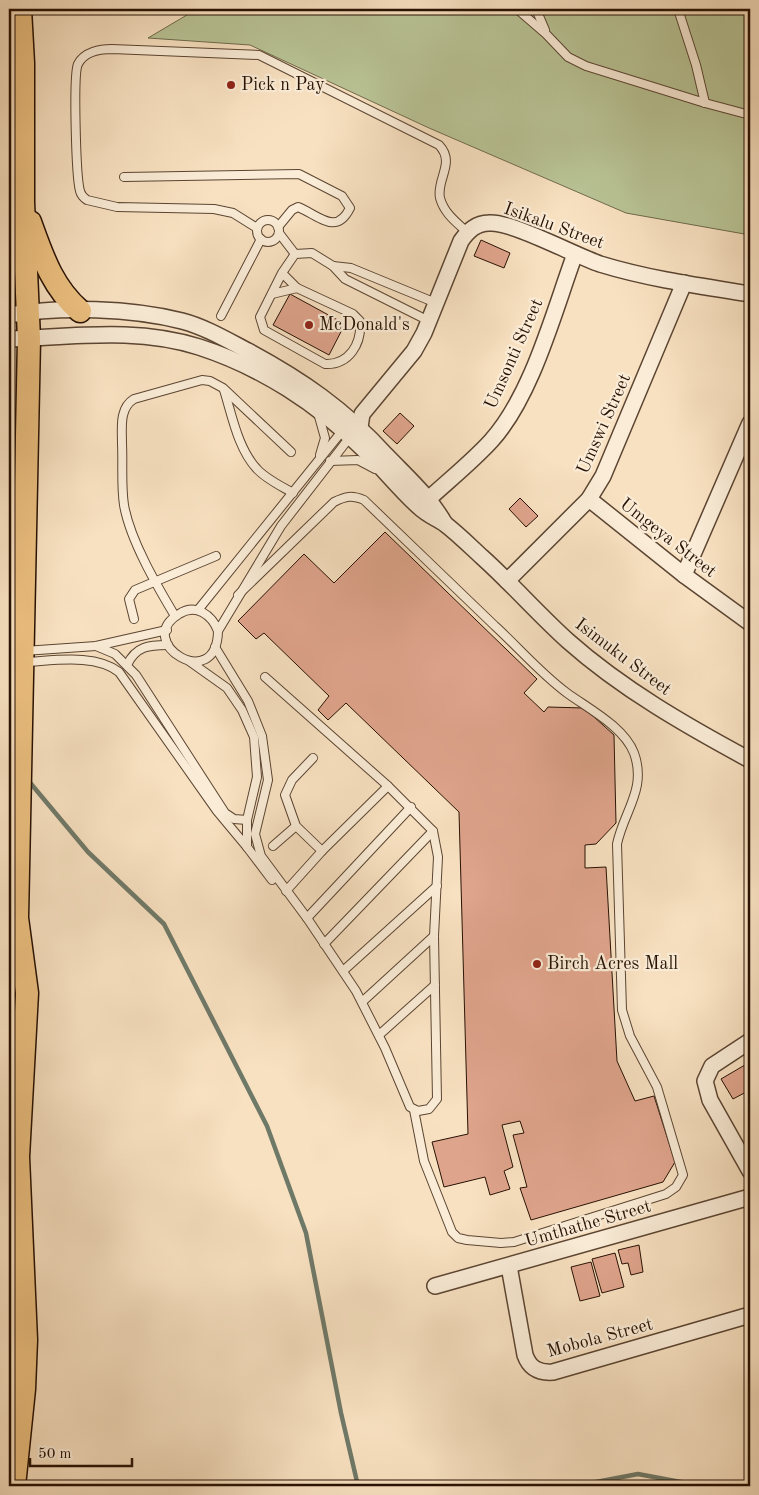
<svg xmlns="http://www.w3.org/2000/svg" width="759" height="1495" viewBox="0 0 759 1495" font-family="'Old Standard TT',serif">
<style>
.green{fill:#b9c496;stroke:#706a4c}
.lines{fill:none;stroke-linecap:round;stroke-linejoin:round}
.stream{stroke:#6f7968;stroke-width:4.5}
.building{fill:#dfa48c;stroke:#271103}
.service-casing{stroke:#5b4532;stroke-width:10}
.minor-casing{stroke:#5b4532;stroke-width:18}
.primary-casing{stroke:#271103;stroke-width:25}
.service{stroke:#faecd7;stroke-width:8}
.minor{stroke:#faecd7;stroke-width:15}
.primary{stroke:#ecc080;stroke-width:22}
.poi-dot{fill:#8f2418;stroke:#faecd7;stroke-width:2}
.labels{text-anchor:middle;dominant-baseline:central;stroke-width:4.5;stroke-linejoin:round;paint-order:stroke}
.poi-label{font-size:18px;fill:#271103;stroke:#faecd7;text-anchor:start}
.street-label{font-size:18px;fill:#271103;stroke:#faecd7}
</style>
<rect width="100%" height="100%" fill="#f8e1c1"/>
<filter id="stains"><feTurbulence type="fractalNoise" baseFrequency=".004" numOctaves="4"/><feColorMatrix values="0 0 0 0 .2 0 0 0 0 .09 0 0 0 0 .02 0 0 0 .5 -.17"/></filter>
<radialGradient id="worn" r=".72"><stop offset=".6" stop-color="#630" stop-opacity="0"/><stop offset="1" stop-color="#630" stop-opacity=".3"/></radialGradient>
<polygon class="green" points="197,9 750,9 750,235 626,213 429,128 250,45 148,38"/>
<g class="lines">
<g class="stream">
<polyline points="27,779 88,852 164,924 267,1126 306,1233 341,1413 358,1486"/>
<polyline points="575,1486 638,1474 702,1486"/>
</g>
</g>
<g class="building">
<polygon points="481,240 510,253 504,268 474,256"/>
<polygon points="290,294 345,324 329,355 273,325"/>
<polygon points="400,413 414,426 397,444 383,431"/>
<polygon points="520,498 538,516 526,527 509,509"/>
<polygon points="385,532 537,679 524,693 544,712 548,707 584,708 614,735 616,823 596,844 585,845 585,868 606,867 617,1061 635,1101 654,1096 675,1162 663,1182 531,1220 520,1188 527,1187 513,1135 524,1133 520,1121 502,1125 513,1167 504,1171 510,1189 490,1195 485,1177 444,1187 432,1142 468,1134 459,812 346,703 328,720 318,710 329,696 264,633 256,639 238,621 304,554 334,583"/>
<polygon points="750,1062 750,1090 733,1099 721,1079"/>
<polygon points="639,1245 643,1272 631,1275 628,1263 622,1264 618,1250"/>
<polygon points="615,1253 624,1287 602,1293 592,1259"/>
<polygon points="591,1262 600,1296 580,1301 571,1267"/>
</g>
<g class="lines">
<defs>
<g id="service">
<polyline points="517,9 546,34 568,57 586,66 705,103 750,115"/>
<polyline points="536,9 545,30"/>
<polyline points="678,9 696,65 705,103"/>
<path d="M124 177 299 174 342 196 350 208C336 236 320 216 298 207L292 210 278 227"/>
<circle cx="268" cy="231" r="11"/>
<path d="M257 228 233 213 214 209 117 207 87 200C84 198 81 195 80 191 76 177 73 74 78 64 84 52 100 49 112 49L259 55 439 145C456 163 436 179 440 198 444 213 456 222 467 232"/>
<polyline points="279,233 295,254"/>
<polyline points="333,266 351,268 436,303"/>
<path d="M282 273 260 317 264 330 325 364C349 365 362 344 360 321L353 314 297 288 282 273 295 254 312 253 333 266 345 279 429 321"/>
<polyline points="272,294 297,288"/>
<polyline points="221,316 261,239"/>
<path d="M224 390C232 415 238 449 257 469 266 479 281 486 293 493"/>
<polyline points="318,413 325,438 320,455"/>
<polyline points="330,461 358,460 375,469"/>
<path d="M238 595 334 502C346 496 352 495 364 500 408 542 451 584 495 626 519 648 541 674 567 693 589 709 624 727 634 753 647 789 624 811 617 844L622 1010 630 1036 657 1087 683 1175 676 1187 666 1194 514 1242 501 1243 467 1240 458 1238 452 1232 424 1161 414 1110"/>
<polyline points="198,610 343,430"/>
<path d="M175 616C157 586 130 540 124 505 121 485 123 464 122 444 122 428 119 408 134 399L202 380 210 381 223 388 291 452"/>
<polyline points="134,619 129,599 135,590 216,556"/>
<path d="M218 631C212 615 196 603 179 614 132 642 217 695 218 631L281 526 350 437"/>
<polyline points="96,646 115,654 136,675 225,813 234,819 247,820"/>
<polyline points="215,647 248,701 262,736 268,780 255,834 261,856 307,918 356,991 385,1048 410,1107 418,1111 429,1109 437,1099 434,936 438,857 433,831 388,786 265,677"/>
<polyline points="24,651 96,646 167,630"/>
<polyline points="189,661 227,688 242,710 254,737 257,777 247,820 247,847 272,880"/>
<path d="M23 662C52 661 95 653 119 672L217 811 247 847"/>
<path d="M127 665C136 646 149 645 168 645"/>
<polyline points="313,758 292,780 285,795 296,826 322,851"/>
<polyline points="273,846 296,826"/>
<polyline points="286,891 322,851 388,786"/>
<polyline points="307,918 411,807"/>
<polyline points="324,944 433,831"/>
<polyline points="343,971 437,886"/>
<polyline points="362,1002 434,936"/>
<polyline points="379,1035 435,985"/>
<polyline points="9,1263 12,1396 9,1422"/>
</g>
<g id="minor">
<path d="M9 315C61 306 131 308 182 321 205 327 227 340 248 351 302 380 344 409 386 455 407 477 430 497 445 524"/>
<path d="M9 339C73 337 136 327 199 347 261 367 318 404 364 450 383 468 399 489 419 507 427 515 436 518 445 524 458 534 470 546 482 557 512 584 538 614 568 641 622 689 687 726 750 760"/>
<path d="M350 437 360 427 362 414 414 351 424 333 461 241C468 231 476 223 489 223 511 221 574 255 600 264 649 279 700 286 750 294"/>
<polyline points="589,499 684,575 750,623"/>
<path d="M421 506C444 484 470 464 491 441 532 396 554 311 575 254"/>
<polyline points="684,575 750,423"/>
<polyline points="507,581 589,499 603,476 684,283"/>
<polyline points="750,1041 712,1066 705,1081 710,1100 750,1171"/>
<path d="M509 1266 525 1355C530 1369 539 1373 553 1372L750 1315"/>
<polyline points="435,1286 750,1197"/>
</g>
<g id="primary">
<path d="M30 222C42 255 52 287 80 311"/>
<polyline points="14,1486 24,1389 26,1340 18,1157 27,993 17,918 29,339 23,202 23,63 20,9"/>
</g>
</defs>
<use href="#service" class="service-casing"/>
<use href="#minor" class="minor-casing"/>
<use href="#primary" class="primary-casing"/>
<use href="#service" class="service"/>
<use href="#minor" class="minor"/>
<use href="#primary" class="primary"/>
</g>
<g class="poi-dot">
<circle cx="231" cy="85" r="5"/>
<circle cx="309" cy="325" r="5"/>
<circle cx="537" cy="964" r="5"/>
</g>
<g class="labels">
<g class="poi-label">
<text x="241" y="85">Pick n Pay</text>
<text x="319" y="325">McDonald's</text>
<text x="547" y="964">Birch Acres Mall</text>
</g>
<g class="street-label">
<text transform="translate(554 226) rotate(20)">Isikalu Street</text>
<text transform="translate(514 354) rotate(-66)">Umsonti Street</text>
<text transform="translate(604 424) rotate(-66)">Umswi Street</text>
<text transform="translate(668 538) rotate(38)">Umgeya Street</text>
<text transform="translate(623 657) rotate(37)">Isimuku Street</text>
<text transform="translate(588 1224) rotate(-16)">Umthathe Street</text>
<text transform="translate(600 1338) rotate(-15)">Mobola Street</text>
</g>
</g>
<rect width="759" height="1495" fill="none" stroke="#f8e1c1" stroke-width="30"/>
<rect x="10" y="10" width="739" height="1475" fill="none" stroke="#271103" stroke-width="2.5"/>
<rect x="15" y="15" width="729" height="1465" fill="none" stroke="#271103"/>
<path d="M30 1458v8h102v-8" fill="none" stroke="#271103" stroke-width="2.5"/>
<text x="38" y="1458" font-size="15" fill="#271103" stroke="#faecd7" stroke-width="4" paint-order="stroke">50 m</text>
<rect width="100%" height="100%" filter="url(#stains)"/>
<rect width="100%" height="100%" fill="url(#worn)"/>
</svg>
